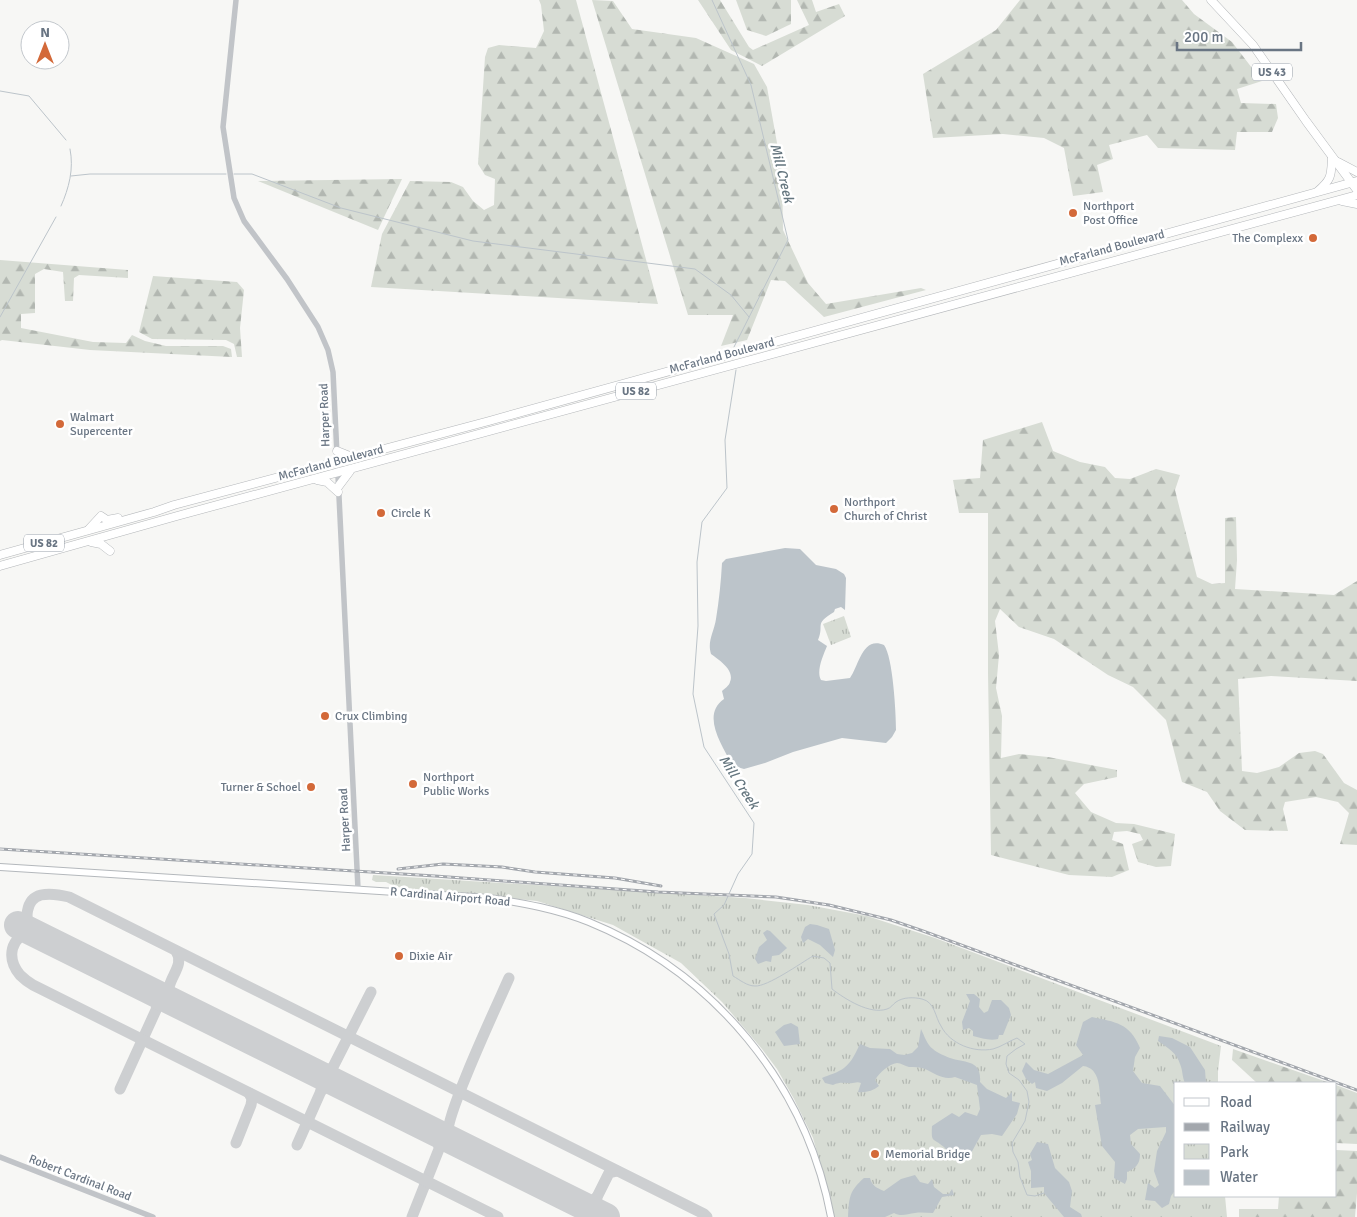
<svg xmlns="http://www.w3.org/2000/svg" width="1357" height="1217" viewBox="0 0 1357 1217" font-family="Signika,sans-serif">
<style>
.forest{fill:url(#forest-firs)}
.park{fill:url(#park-tufts)}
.water{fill:#bcc4ca}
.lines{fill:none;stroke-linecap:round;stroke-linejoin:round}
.stream{stroke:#bcc4ca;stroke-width:1}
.taxiway{stroke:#cdcfd1;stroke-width:11}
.runway{stroke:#cdcfd1;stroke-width:28}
.secondary-casing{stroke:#b4b8bc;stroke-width:8}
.trunk-casing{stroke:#b4b7ba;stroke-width:9}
.tertiary{stroke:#c1c4c8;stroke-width:5.5}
.secondary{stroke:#fff;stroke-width:6}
.trunk{stroke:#fff;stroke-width:8}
.rail-casing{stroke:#a3a7ad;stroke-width:3}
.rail{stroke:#fff;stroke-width:1;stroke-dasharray:4;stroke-linecap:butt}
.poi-dot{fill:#d36939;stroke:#fff;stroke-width:2}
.labels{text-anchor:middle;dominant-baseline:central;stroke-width:5;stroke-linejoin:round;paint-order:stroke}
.shield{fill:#fff;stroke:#969ea8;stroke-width:1}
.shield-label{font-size:11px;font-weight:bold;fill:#697583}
.poi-label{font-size:12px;fill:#697583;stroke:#fff;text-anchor:start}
.street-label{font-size:12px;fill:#697583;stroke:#fff}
.water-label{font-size:14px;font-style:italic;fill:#65767f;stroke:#fff}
</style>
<defs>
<pattern id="forest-firs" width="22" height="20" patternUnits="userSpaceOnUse" patternTransform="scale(1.25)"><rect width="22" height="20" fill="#d7dcd4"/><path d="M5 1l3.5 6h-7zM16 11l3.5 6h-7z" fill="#b2b7b1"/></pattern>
<pattern id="park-tufts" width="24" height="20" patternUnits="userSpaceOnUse" patternTransform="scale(1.25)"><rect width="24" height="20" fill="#d7dcd4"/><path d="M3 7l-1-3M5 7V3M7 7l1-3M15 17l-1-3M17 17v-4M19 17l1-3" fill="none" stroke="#b2b7b1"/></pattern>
</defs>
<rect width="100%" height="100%" fill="#f7f7f5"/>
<g class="forest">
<polygon points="539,0 576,0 658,304 371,287 382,234 410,181 451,182 463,187 473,201 484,210 494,205 495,179 485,175 478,164 485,57 488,48 499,45 536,48 544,31 541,5"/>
<polygon points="592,0 613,1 632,29 696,38 754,64 767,87 782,171 783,230 808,283 826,304 921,288 926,290 824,317 785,281 771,280 747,340 721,346 733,315 688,315"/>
<polygon points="698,0 720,0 749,47 753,50 809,25 797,0 812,0 816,12 839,4 845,16 762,66 731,50"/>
<polygon points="736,0 791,0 791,24 766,36 747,30"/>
<polygon points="1020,0 1182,0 1194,14 1232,42 1262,81 1237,89 1241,103 1276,104 1278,118 1272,132 1237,132 1235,150 1158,148 1147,135 1109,145 1113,159 1097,165 1103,192 1073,196 1064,148 1044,138 1003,134 933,138 923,74 996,30"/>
<polygon points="402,179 378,230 258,181"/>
<polygon points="0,260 128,270 128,278 79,275 74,278 73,301 65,301 63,272 44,269 35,274 35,313 21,314 21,328 93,342 126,343 132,335 145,341 166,346 223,346 231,349 232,357 90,350 2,340 0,341"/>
<polygon points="153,276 237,282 244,290 240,328 242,357 237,357 234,344 226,340 152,339 139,332"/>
<polygon points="1042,422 1053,451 1080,462 1105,467 1115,478 1130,479 1156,469 1180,475 1175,490 1197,577 1212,584 1225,583 1225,518 1236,517 1237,560 1235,589 1334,595 1357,581 1357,681 1271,676 1238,679 1242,771 1257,773 1279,767 1299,753 1315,751 1323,754 1344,783 1357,790 1357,845 1340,844 1349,813 1338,802 1316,797 1285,802 1283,809 1288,831 1245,830 1220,811 1207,792 1182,782 1166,720 1133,687 1108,675 1054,639 1019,627 1000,609 995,621 999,655 996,688 1002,716 1001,758 1019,754 1048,757 1117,770 1117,777 1084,784 1075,793 1091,812 1116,823 1134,824 1175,834 1171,866 1156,867 1138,862 1132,844 1143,840 1140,834 1127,831 1114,832 1112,840 1123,844 1129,870 1112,877 1069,875 991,855 988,673 988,513 959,513 953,480 980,478 983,440"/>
<polygon points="1233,1049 1330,1083 1257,1083 1232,1060"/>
<polygon points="1336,1085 1357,1093 1357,1144 1336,1143"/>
<polygon points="1336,1150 1357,1151 1357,1193 1355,1217 1239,1217 1239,1209 1278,1209 1279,1196 1336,1196"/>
</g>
<g class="park">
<polygon points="844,616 851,637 831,645 823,624"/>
<polygon points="373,875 745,898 808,905 867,916 935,938 1221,1046 1218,1071 1218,1083 1176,1083 1176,1196 1225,1196 1227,1217 834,1217 828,1192 813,1138 794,1099 777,1069 762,1049 722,1002 681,963 613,925 537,901 396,887 386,882 376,882 372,880"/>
</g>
<g class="water">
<path d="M785 548 800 549 816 565 836 569 844 574 846 578 845 610 841 607 835 609 834 612C813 625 825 624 818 640L827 646C823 656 816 671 821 680L826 681 850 678C859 666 862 636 884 645 893 657 896 713 896 730L892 737 886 743 842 738 793 752 765 763 744 769 734 766 731 763C722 745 701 715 724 699L722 691C725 688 729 686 730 682 735 670 719 660 711 654 707 641 714 632 716 619 719 600 721 582 722 563L726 559Z"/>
<polygon points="810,924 817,925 829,929 835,950 833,957 820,945 808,939 803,943 801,937 805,927"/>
<polygon points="767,930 770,931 787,948 779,955 772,956 771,962 766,961 758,964 755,959 759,947 767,940 763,933"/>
<path d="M966 994H974L980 999 979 1007 984 1013 988 1011 992 1000H1001L1009 1008 1011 1015 1003 1035H999L998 1039C989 1041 982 1038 973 1036V1031L969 1028 963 1030 962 1022 970 1001Z"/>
<path d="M1092 1017C1115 1022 1130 1023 1140 1048L1135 1057 1133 1071 1142 1083 1160 1086 1176 1107V1189L1171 1196 1169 1204 1162 1208 1155 1201 1145 1200 1148 1183 1155 1188 1159 1185 1154 1171 1157 1151 1166 1132V1127L1138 1129 1130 1135 1131 1144 1140 1154C1140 1164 1136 1168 1127 1172V1179L1125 1184 1114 1178 1115 1162 1102 1146 1095 1105 1101 1104C1099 1090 1101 1068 1083 1066L1062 1083 1047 1091 1036 1088 1035 1082 1032 1084 1026 1079 1022 1071 1026 1062 1034 1070 1048 1074 1083 1055 1076 1045 1083 1022Z"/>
<polygon points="791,1023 798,1027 800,1044 784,1046 775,1032 784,1025"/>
<path d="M921 1029C924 1035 927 1045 933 1049 937 1053 945 1056 950 1058 964 1063 982 1059 980 1082L987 1089 1006 1098 1012 1092V1101L1020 1103 1017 1114 1002 1136 992 1134 981 1135 970 1155 953 1157C950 1154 947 1150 944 1147 933 1137 931 1144 932 1126L952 1113 959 1117 965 1112 977 1116 980 1109 977 1085 955 1077C944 1081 934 1073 925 1069 920 1067 914 1067 909 1067 905 1066 901 1063 897 1063 889 1064 879 1073 875 1080L879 1086C873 1091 865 1093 858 1092L861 1083C856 1081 854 1084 849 1083 842 1083 840 1082 833 1085L825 1083 822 1078C829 1075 839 1072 844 1068 852 1062 856 1052 860 1044L870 1048 890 1049 897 1054 904 1055 912 1053 918 1047Z"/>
<path d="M1159 1036 1172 1038 1190 1047 1205 1070 1206 1083H1185C1182 1077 1183 1071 1180 1064 1177 1053 1168 1048 1158 1041Z"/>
<polygon points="1037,1142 1048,1144 1055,1168 1069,1182 1072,1191 1070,1207 1081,1214 1082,1217 1064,1217 1044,1193 1044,1187 1031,1188 1031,1171 1028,1162 1032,1160 1030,1154"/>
<path d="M915 1175 920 1182 928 1184 932 1179 934 1187 943 1194H949L952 1189 954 1195 942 1197 933 1213C927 1213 921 1212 915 1213 907 1214 901 1217 894 1213L885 1217H848C849 1198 849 1191 864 1178H870C872 1186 877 1188 884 1191L901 1179Z"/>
</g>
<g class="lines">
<g class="stream">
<polyline points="712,0 751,85 788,240 734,347"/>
<polyline points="0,91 29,96 66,140"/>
<polyline points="234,174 252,174 341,208 473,241 695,269 731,295 749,317"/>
<polyline points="71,176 90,174 226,174"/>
<path d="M61 206C69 188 74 169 70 149"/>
<polyline points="0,317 56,217"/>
<path d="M736 370 725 440 727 488 702 522 697 562 698 626 693 694 704 747 754 823 752 854 738 874 724 905 714 914 729 954 733 976C740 980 747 986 755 986 767 987 801 963 813 956L824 958 830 963 832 989C845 999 870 1015 887 1009 891 1008 893 1004 896 1002 903 997 914 997 922 999 935 1002 935 1017 941 1026 950 1044 974 1053 993 1049 1001 1047 1009 1041 1017 1038L1025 1044 1016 1049 1007 1056 1006 1064 1009 1073 1019 1080 1027 1091 1029 1102 1025 1121 1012 1143 1013 1152 1018 1162 1020 1177 1027 1195 1035 1196 1044 1193"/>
</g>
<g class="taxiway">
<path d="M174 1002C157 984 188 969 176 951"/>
<polyline points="120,1089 156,1010 158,999 152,991"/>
<polyline points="321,1091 322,1082 317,1073 329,1070 333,1067 371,992"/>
<path d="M456 1142 448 1134C445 1116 498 1003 509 978"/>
<polyline points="236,1143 251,1105 252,1099 249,1093"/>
<polyline points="297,1145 321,1091 329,1084 340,1084"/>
<polyline points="578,1203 589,1204 597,1197"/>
<polyline points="578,1203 582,1207 584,1217"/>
<polyline points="601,1214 596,1206 597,1197 609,1173 617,1171"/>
<polyline points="412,1217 439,1149 438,1138 430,1130"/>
<path d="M498 1217 33 985C28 982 24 979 20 975 6 958 10 936 32 932 24 921 25 899 41 895 50 893 61 895 69 897L704 1214 707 1217"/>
</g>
<polyline class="runway" points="18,925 606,1217"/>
<defs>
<path id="secondary" d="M0 867 489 898C523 903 557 909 589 922 714 973 806 1084 831 1217"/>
<g id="trunk">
<polyline points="1211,0 1253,45 1306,121 1357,190"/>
<polyline points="1338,162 1357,172"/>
<path d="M1318 191C1332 179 1331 175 1332 158"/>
<polyline points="1342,201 1357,204"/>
<polyline points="337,451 352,457"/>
<polyline points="317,480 327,482 338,492"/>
<polyline points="338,487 350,471"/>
<polyline points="89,529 101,516 107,520 118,518"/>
<polyline points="91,542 101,544 110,551"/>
<polyline points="0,555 154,512 174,505 489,421 1357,181"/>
<polyline points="0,566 177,516 1357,195"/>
</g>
</defs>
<use href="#secondary" class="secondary-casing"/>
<use href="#trunk" class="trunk-casing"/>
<g class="tertiary">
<polyline points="236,0 223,127 234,198 244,221 287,279 318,327 328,350 333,372 358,889"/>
<polyline points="0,1157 153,1217"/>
</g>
<use href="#secondary" class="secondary"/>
<use href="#trunk" class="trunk"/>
<defs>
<g id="rail">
<polyline points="0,849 435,876 658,892 776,897 829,905 891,920 923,931 1357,1090"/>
<polyline points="398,869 443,864 502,867 535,872 615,878 661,886"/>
</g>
</defs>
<use href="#rail" class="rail-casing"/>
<use href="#rail" class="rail"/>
</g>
<g class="poi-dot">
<circle cx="1073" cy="213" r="5"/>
<circle cx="1313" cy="238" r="5"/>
<circle cx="60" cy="424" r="5"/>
<circle cx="834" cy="509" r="5"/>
<circle cx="381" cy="513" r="5"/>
<circle cx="325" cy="716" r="5"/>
<circle cx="413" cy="784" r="5"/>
<circle cx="311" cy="787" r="5"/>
<circle cx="399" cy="956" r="5"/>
<circle cx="875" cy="1154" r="5"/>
</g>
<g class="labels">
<g class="shield">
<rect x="1252" y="63.5" width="40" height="17" rx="4"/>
<rect x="616" y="382.5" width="40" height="17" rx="4"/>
<rect x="24" y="534.5" width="40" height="17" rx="4"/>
</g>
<g class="shield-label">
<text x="1272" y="72">US 43</text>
<text x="636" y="391">US 82</text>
<text x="44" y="543">US 82</text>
</g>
<g class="poi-label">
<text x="1083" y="206">Northport<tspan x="1083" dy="14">Post Office</tspan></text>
<text x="1303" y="238" text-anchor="end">The Complexx</text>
<text x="70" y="417">Walmart<tspan x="70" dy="14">Supercenter</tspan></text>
<text x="844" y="502">Northport<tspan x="844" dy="14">Church of Christ</tspan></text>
<text x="391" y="513">Circle K</text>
<text x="335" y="716">Crux Climbing</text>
<text x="423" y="777">Northport<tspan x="423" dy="14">Public Works</tspan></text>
<text x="301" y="787" text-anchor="end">Turner &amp; Schoel</text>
<text x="409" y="956">Dixie Air</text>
<text x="885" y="1154">Memorial Bridge</text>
</g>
<g class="street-label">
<text transform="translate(1112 248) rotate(-15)">McFarland Boulevard</text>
<text transform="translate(722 356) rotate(-15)">McFarland Boulevard</text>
<text transform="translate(325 415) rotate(-92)">Harper Road</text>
<text transform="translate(331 463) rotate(-15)">McFarland Boulevard</text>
<text transform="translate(345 820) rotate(-93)">Harper Road</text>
<text transform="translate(450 897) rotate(5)">R Cardinal Airport Road</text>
<text transform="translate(80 1178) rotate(21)">Robert Cardinal Road</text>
</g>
<g class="water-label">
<text transform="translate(782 173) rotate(76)">Mill Creek</text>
<text transform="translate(739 782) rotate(57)">Mill Creek</text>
</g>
</g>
<rect x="1174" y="1082" width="162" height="115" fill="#ffffff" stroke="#c3c8cd"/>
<rect x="1184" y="1098" width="25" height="8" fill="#ffffff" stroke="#c3c8cd"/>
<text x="1220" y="1107" font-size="15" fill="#697583">Road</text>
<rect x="1184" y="1123" width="25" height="8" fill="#a3a7ad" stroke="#c3c8cd"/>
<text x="1220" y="1132" font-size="15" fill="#697583">Railway</text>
<rect x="1184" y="1144" width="25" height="15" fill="url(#park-tufts)" stroke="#c3c8cd"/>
<text x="1220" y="1157" font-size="15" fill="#697583">Park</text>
<rect x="1184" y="1170" width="25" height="15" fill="#bcc4ca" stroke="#c3c8cd"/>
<text x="1220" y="1182" font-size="15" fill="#697583">Water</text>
<g transform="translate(45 45)"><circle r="24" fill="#ffffff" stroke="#c3c8cd"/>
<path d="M0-4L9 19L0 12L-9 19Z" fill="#d36939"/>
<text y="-8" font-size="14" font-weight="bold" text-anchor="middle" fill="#697583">N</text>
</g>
<path d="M1177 42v8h124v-8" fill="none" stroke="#697583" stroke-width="2.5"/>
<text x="1184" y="42" font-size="15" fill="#697583" stroke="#ffffff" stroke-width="4" paint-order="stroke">200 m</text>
</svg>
